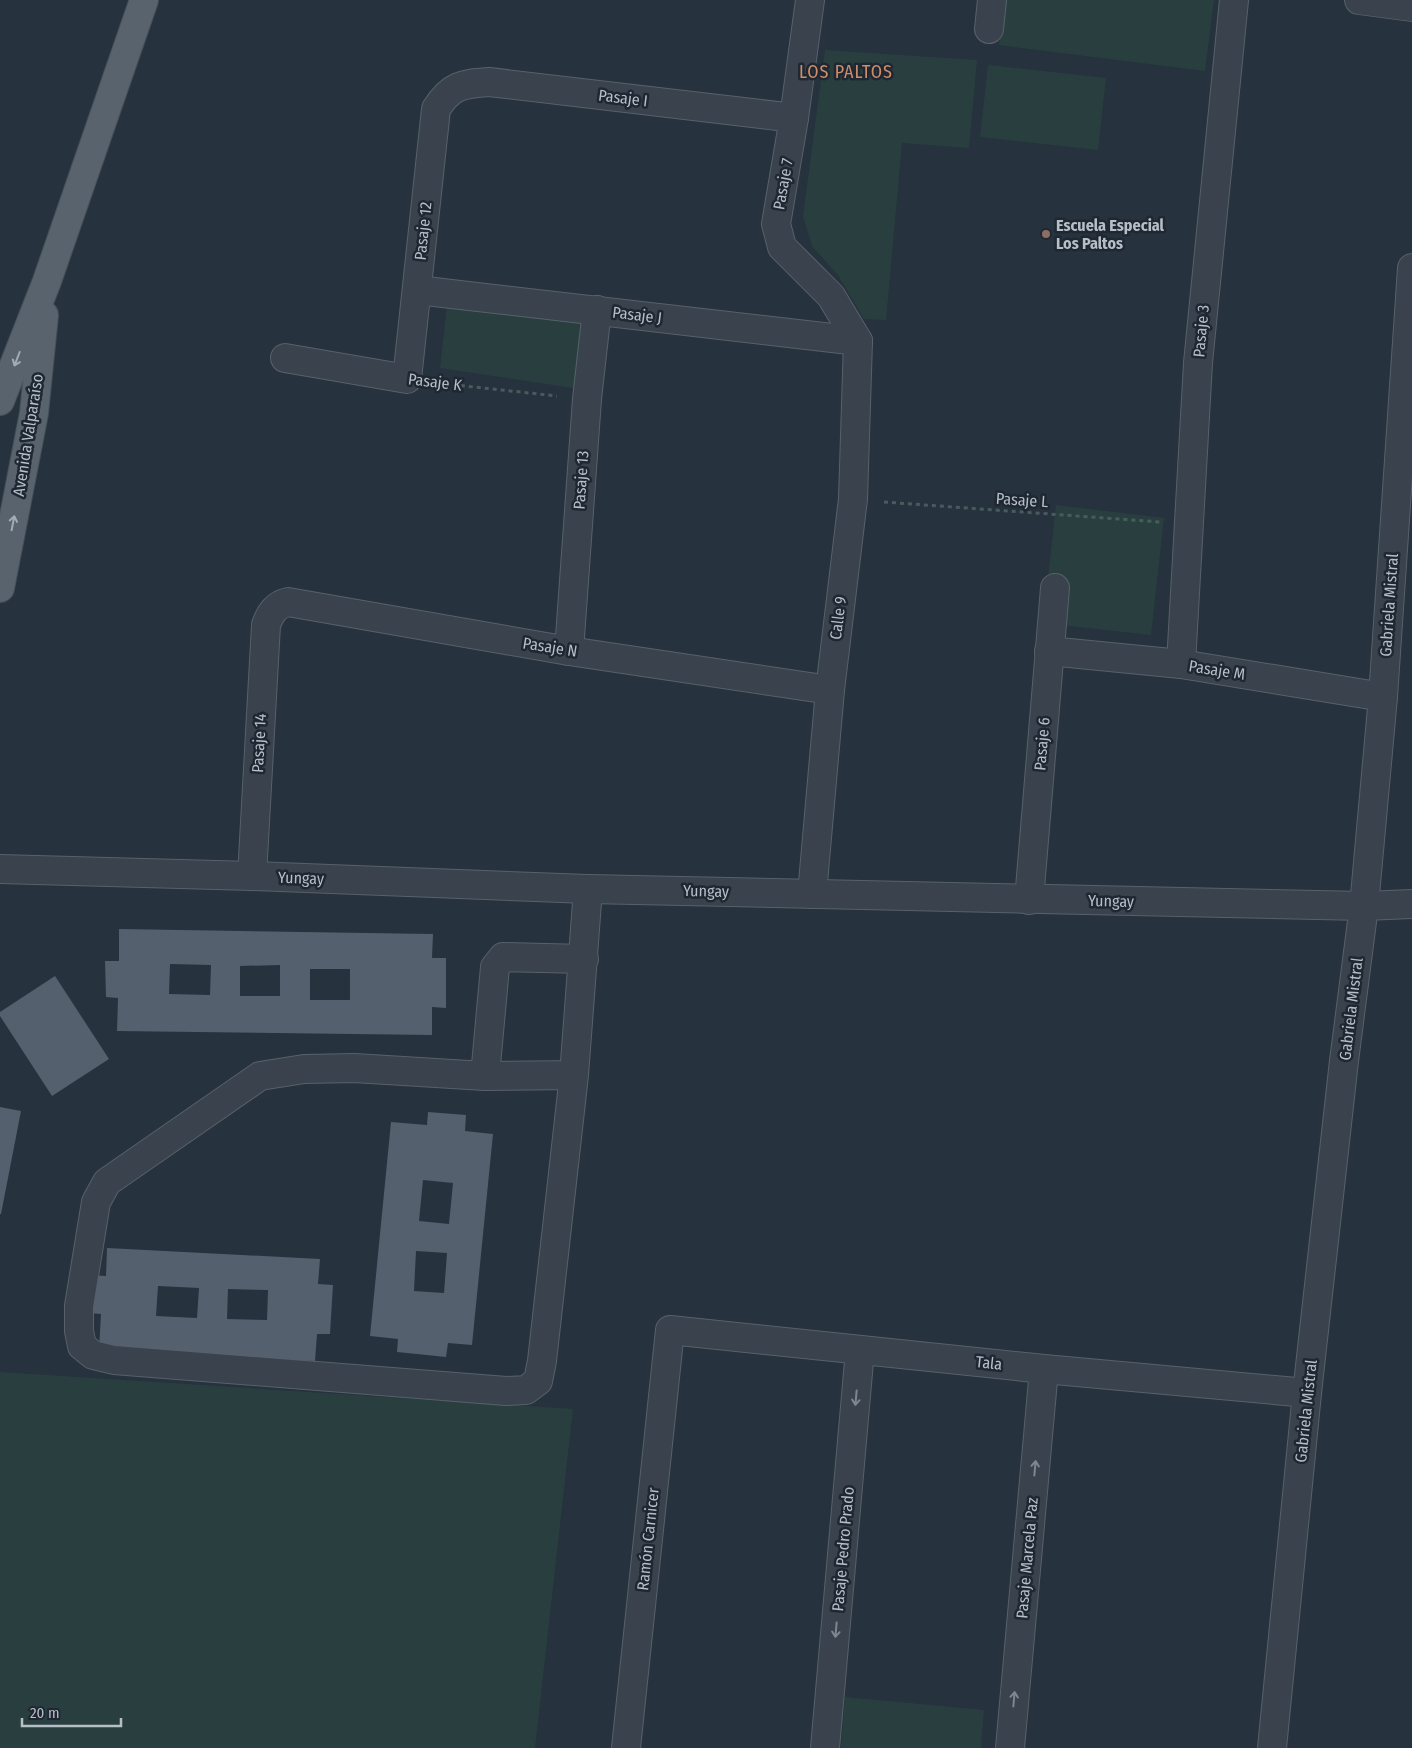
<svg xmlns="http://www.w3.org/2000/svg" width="1412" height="1748" viewBox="0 0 1412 1748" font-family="'Fira Sans Condensed',sans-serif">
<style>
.green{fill:#293f3f}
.building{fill:#54606d;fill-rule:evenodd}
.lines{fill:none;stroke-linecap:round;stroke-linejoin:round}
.minor-casing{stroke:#58616b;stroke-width:30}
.major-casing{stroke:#464f59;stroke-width:30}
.path{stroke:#485c5d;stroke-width:3;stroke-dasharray:4 4;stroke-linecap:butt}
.minor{stroke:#3a434d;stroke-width:28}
.major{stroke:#58636d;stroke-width:28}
.oneway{stroke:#a3acb6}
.oneway2{stroke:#7e8791}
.education-dot{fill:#8d6e63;stroke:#1f2832;stroke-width:2}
.labels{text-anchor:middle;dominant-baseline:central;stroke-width:5;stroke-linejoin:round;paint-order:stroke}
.street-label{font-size:16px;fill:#b6bec8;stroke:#1f2832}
.poi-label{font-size:16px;font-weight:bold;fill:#b6bec8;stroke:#1f2832;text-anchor:start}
.neighbourhood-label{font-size:18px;letter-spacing:1px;fill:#ce8e6b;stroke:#1f2832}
</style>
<rect width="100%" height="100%" fill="#26323d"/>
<g class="green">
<polygon points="1005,0 1214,0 1205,71 999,45"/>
<polygon points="825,50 977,60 969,148 902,143 886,320 864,319 838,275 812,246 803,216"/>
<polygon points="988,65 1106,78 1098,150 980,137"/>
<polygon points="447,306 586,322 580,389 440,368"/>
<polygon points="1056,505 1164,518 1151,635 1043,623"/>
<polygon points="0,1372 573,1409 535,1748 0,1748"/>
<polygon points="845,1697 984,1710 981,1748 841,1748"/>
</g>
<g class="building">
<path d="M119 929 433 934 432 958H446V1008L432 1007V1035L117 1031 118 998 106 997 105 961H119ZM170 964 211 965 210 995 169 994ZM280 965V996H240V966ZM310 969H350V1000H310Z"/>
<polygon points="55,976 109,1059 52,1096 0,1016 0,1012"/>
<polygon points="0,1107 21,1111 1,1214 0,1214"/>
<path d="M428 1112 466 1115 465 1131 493 1134 472 1345 448 1343 446 1357 397 1352 398 1339 370 1336 391 1122 427 1125ZM423 1180 453 1183 449 1224 419 1221ZM416 1251 447 1253 444 1293 414 1291Z"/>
<path d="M107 1248 320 1259 318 1284 333 1285 330 1334H317L315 1361 99 1350 101 1314 88 1313 89 1275 106 1276ZM158 1286 199 1288 197 1318 156 1316ZM228 1289 268 1290 267 1320 227 1319Z"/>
</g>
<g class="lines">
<defs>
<g id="minor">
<polyline points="810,0 794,118 776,224 782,247 831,296 858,341"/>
<polyline points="1359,0 1412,7"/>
<polyline points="989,29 992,0"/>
<polyline points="417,290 858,341"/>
<path d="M285 358 407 379 436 109C451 85 462 84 489 82L794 118"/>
<polyline points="569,651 587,399 597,310"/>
<polyline points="1049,651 1181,664 1383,697"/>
<polyline points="1181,664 1198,363 1234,0"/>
<polyline points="0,869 252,876 588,889 1364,906 1412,904"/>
<path d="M252 876 266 625C270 614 275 605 288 602L569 651 830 690"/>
<polyline points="812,894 830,690 853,499 858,341"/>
<polyline points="1029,900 1055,588"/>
<polyline points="574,1075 485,1076 354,1068 304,1069 260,1076 107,1182 96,1202 79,1306 79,1331 82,1346 93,1355 114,1360 506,1391 526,1390 538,1381 542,1361 574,1075 588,889"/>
<polyline points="485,1076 495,967 503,957 584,959"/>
<polyline points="626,1748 670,1330 1044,1369 1307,1393"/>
<polyline points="825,1748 860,1350"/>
<polyline points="1010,1748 1044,1369"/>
<polyline points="1272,1748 1307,1393 1344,1061 1364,906 1383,697 1412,268"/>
</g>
<g id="major">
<polyline points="0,401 47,281 144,0"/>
<polyline points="0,588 34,413 44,315"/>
</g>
</defs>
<use href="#minor" class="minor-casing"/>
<use href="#major" class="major-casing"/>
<g class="path">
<polyline points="437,383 557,396"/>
<polyline points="884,502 1160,522"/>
</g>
<use href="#minor" class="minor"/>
<use href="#major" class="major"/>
</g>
<defs><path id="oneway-shaft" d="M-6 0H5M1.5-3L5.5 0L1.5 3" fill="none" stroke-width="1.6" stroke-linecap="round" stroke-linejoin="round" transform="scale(1.25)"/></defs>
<g class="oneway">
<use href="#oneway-shaft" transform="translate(17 359) rotate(111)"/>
<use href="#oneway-shaft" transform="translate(13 523) rotate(-79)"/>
</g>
<g class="oneway2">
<use href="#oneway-shaft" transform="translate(856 1398) rotate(95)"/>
<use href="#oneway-shaft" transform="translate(1035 1468) rotate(-85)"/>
<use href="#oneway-shaft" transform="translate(836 1630) rotate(95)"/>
<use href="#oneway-shaft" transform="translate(1014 1699) rotate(-85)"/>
</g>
<circle class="education-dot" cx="1046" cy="234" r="5"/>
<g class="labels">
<g class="street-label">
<text transform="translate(623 98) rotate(7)">Pasaje I</text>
<text transform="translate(783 184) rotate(-80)">Pasaje 7</text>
<text transform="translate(423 231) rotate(-84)">Pasaje 12</text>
<text transform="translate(637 315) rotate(7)">Pasaje J</text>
<text transform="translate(1201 331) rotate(-85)">Pasaje 3</text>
<text transform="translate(435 382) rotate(7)">Pasaje K</text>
<text transform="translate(28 435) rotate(-81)">Avenida Valparaíso</text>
<text transform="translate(581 480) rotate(-86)">Pasaje 13</text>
<text transform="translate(1022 500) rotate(4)">Pasaje L</text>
<text transform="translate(1389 605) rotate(-86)">Gabriela Mistral</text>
<text transform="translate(838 618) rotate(-83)">Calle 9</text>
<text transform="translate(550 647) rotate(9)">Pasaje N</text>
<text transform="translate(1217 670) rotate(9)">Pasaje M</text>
<text transform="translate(259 743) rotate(-87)">Pasaje 14</text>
<text transform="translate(1042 744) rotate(-85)">Pasaje 6</text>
<text transform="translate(301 878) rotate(2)">Yungay</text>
<text transform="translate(706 891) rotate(1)">Yungay</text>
<text transform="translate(1111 901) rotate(1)">Yungay</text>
<text transform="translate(1351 1009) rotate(-83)">Gabriela Mistral</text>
<text transform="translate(989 1363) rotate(6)">Tala</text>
<text transform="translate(1306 1411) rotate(-84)">Gabriela Mistral</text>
<text transform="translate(648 1539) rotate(-84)">Ramón Carnicer</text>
<text transform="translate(843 1549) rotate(-85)">Pasaje Pedro Prado</text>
<text transform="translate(1027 1558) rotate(-85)">Pasaje Marcela Paz</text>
</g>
<g class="poi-label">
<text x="1056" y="225">Escuela Especial<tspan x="1056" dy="18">Los Paltos</tspan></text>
</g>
<g class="neighbourhood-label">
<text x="846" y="72">LOS PALTOS</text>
</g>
</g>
<path d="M22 1718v8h99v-8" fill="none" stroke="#b6bec8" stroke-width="2.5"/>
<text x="30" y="1718" font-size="15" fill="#b6bec8" stroke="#1f2832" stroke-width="4" paint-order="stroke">20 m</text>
</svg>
